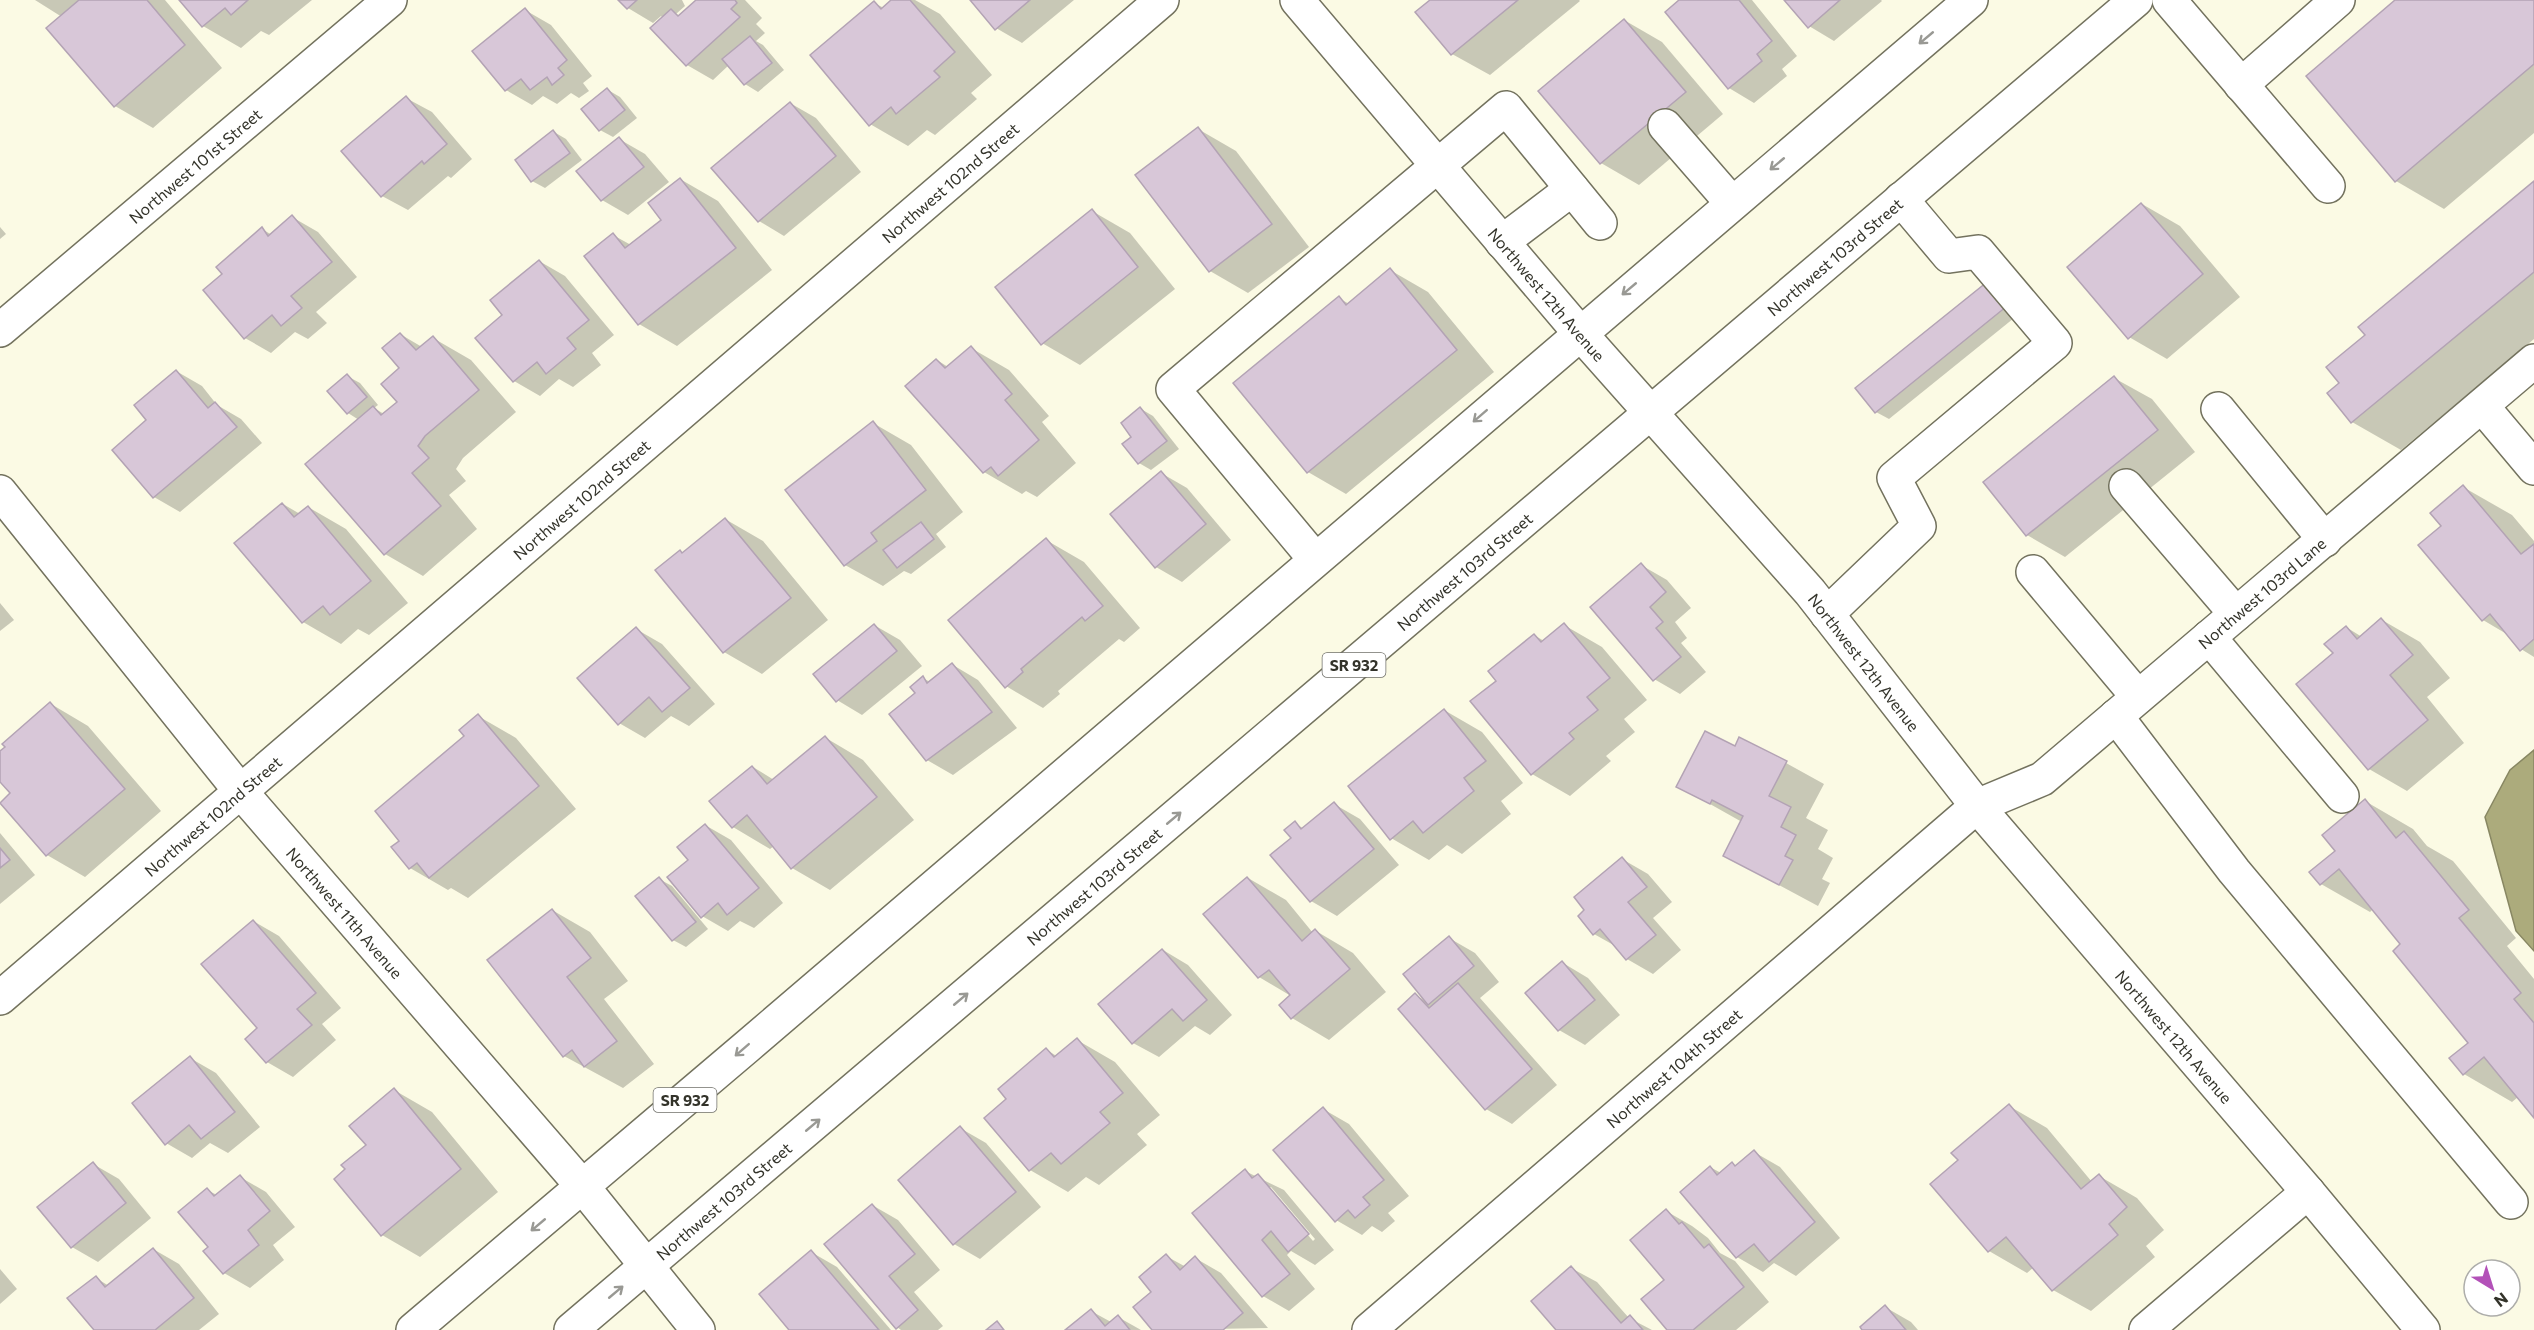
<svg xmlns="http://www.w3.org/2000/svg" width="2534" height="1330" viewBox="0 0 2534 1330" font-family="Commissioner,sans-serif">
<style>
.water{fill:#acab7c;stroke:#888763;stroke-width:1.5}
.shadow{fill:#0003;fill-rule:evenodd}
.building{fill:#d8c7d8;stroke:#b3a3b4;stroke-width:1.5}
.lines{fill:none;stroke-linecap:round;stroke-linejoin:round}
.minor-casing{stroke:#73725e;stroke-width:36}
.major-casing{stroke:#73725e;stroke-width:36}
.minor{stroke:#fff;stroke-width:33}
.major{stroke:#fff;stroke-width:33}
.oneway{stroke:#999994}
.labels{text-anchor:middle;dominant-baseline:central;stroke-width:4.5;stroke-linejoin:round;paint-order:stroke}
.shield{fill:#fff;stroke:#70706a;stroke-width:1.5}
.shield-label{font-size:15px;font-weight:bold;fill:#33332a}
.street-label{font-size:16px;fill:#33332a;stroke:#fff}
</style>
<rect width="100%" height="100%" fill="#fbfae4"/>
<polygon class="water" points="2534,750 2534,951 2516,931 2485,817 2510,770"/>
<g class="shadow">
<polygon points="35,0 165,0 222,68 153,128 115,106 48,28 62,17"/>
<polygon points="181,0 312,0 269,35 261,31 241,48 203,26"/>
<polygon points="620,0 682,0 685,6 676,14 680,16 698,0 745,0 762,18 756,24 765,33 756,41 763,45 784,70 758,92 745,84 729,65 713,80 687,65 652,28 663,18 661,16 653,23 628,8"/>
<polygon points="893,0 915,0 940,14 992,75 971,93 977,99 935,135 927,130 908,146 870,124 874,3 884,8"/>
<polygon points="972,0 1074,0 1022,43 996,28"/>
<polygon points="1432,0 1579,0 1580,1 1490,75 1452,54"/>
<polygon points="1682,0 1752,0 1797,56 1782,69 1787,76 1754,103 1729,88"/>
<polygon points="1786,0 1881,0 1882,1 1834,41 1809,26"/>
<polygon points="2398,0 2534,0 2534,133 2444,209 2396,181"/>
<polygon points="525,10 551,25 592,76 583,83 589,91 579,98 571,93 557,104 543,96 532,105 506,90"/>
<polygon points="1624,20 1662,42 1723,114 1639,185 1601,163"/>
<polygon points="608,90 620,97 637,118 613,137 600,130"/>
<polygon points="406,98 432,112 472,159 451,178 448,176 408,210 382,196"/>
<polygon points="790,103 816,118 861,172 784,236 759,221"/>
<polygon points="1198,129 1236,151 1309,247 1248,293 1210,271 1137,176"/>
<polygon points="554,132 566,139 582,160 545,188 532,181"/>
<polygon points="619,139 645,154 669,182 628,215 602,200"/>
<polygon points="680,179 718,201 772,270 677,346 639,324 586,257 613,235 631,245 663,220"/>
<polygon points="2534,183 2534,339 2401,450 2352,422 2341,383 2367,335"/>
<polygon points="2142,204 2180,226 2240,297 2167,359 2129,337"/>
<polygon points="1092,211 1130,233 1175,289 1080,365 1042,343"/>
<polygon points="292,217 318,232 357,277 316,312 327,323 308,339 295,332 271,353 245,338 225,275 262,229 272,235"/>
<polygon points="0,227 6,234 0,239"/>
<polygon points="539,261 565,276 614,335 592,353 601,365 573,387 559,379 540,396 514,381 477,338 504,315"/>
<polygon points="1390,270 1428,292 1494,372 1346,494 1308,472 1339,298 1349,304"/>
<polygon points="1992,279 2024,310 1889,419 1876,412 1857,388"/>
<polygon points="400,334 422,347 433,338 471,360 516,412 463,458 456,469 466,481 449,495 477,529 423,576 385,554 359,420 348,413 347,376 360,383 378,405 374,408 384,414 399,402 402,369"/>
<polygon points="971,348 1009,370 1049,416 1042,422 1076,463 1037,497 1026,491 1022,494 984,472 907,386 937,360 948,367"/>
<polygon points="176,371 202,386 217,405 241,419 262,443 180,512 154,497 114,450 148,420"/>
<polygon points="2114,378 2152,399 2195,452 2065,557 2027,535"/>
<polygon points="1141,409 1153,416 1179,449 1151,470 1139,463 1134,437"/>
<polygon points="873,423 911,445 963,512 936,534 946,547 911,574 904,571 883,586 845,565"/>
<polygon points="1161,473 1187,488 1231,540 1182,582 1156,567"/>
<polygon points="2463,487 2512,515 2534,541 2534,657 2521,649 2510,636 2483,620 2420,545 2443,526"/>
<polygon points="283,504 300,514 308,507 346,529 408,603 369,635 358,629 341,644 303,622 236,543"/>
<polygon points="725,519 763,541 828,620 762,674 724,652 680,552 683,554"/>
<polygon points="1046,540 1084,562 1140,628 1124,642 1119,639 1058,691 1060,694 1043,708 1006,686"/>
<polygon points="1641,565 1667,580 1691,608 1675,622 1687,638 1681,643 1706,672 1680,694 1654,679"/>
<polygon points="0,603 14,620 0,631"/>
<polygon points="2382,620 2420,642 2450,678 2427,697 2464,743 2407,791 2369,769 2335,654 2346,627 2362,637"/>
<polygon points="874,625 900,640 922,666 862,715 837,700"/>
<polygon points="1564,625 1602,647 1647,700 1624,719 1635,732 1606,756 1611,761 1570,796 1532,774 1498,681 1534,635 1544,641"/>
<polygon points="636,629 662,644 715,704 689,726 671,716 645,738 619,723"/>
<polygon points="953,665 978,680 1017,728 953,775 927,760 917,694 923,678 930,682"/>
<polygon points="51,704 88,726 161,811 85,877 47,855 12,793 0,779 0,753"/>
<polygon points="1444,710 1482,732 1523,783 1501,801 1511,814 1462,854 1447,845 1429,860 1391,838"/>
<polygon points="478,716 516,738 576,809 468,898 451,888 448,890 410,868 393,847 401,841"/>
<polygon points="826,738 863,760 914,820 830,890 792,868 774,846 770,849 733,827 753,767 774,780"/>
<polygon points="1736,748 1786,763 1824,784 1806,818 1828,830 1818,849 1833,858 1822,879 1830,883 1818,906 1725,856 1742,822 1678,786"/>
<polygon points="2365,801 2413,829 2427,846 2453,861 2516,938 2507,946 2534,979 2534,1116 2518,1097 2512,1102 2464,1074 2470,1043 2402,944 2373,909 2370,912 2321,884"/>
<polygon points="1334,804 1360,819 1399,865 1337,916 1311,901 1293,838 1295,823 1304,829"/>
<polygon points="705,825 731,840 783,903 754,928 740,921 728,931 702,916 690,860"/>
<polygon points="0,833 35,875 0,904"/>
<polygon points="1622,859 1648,874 1672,902 1653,918 1681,950 1653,974 1627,959 1617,947 1594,934 1580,917"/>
<polygon points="1248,878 1286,900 1313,933 1316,931 1353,953 1386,992 1329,1040 1292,1018 1291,996 1259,977"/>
<polygon points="659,879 672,886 708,929 686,947 673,940"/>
<polygon points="552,910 590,932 628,981 604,999 654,1064 623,1088 564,1056"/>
<polygon points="253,921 279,936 341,1008 322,1024 336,1040 293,1077 267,1062 259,1029"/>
<polygon points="1449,938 1475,953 1499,982 1480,998 1557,1085 1512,1124 1486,1109 1415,995 1428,1002"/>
<polygon points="1163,950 1188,965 1232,1015 1210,1035 1195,1026 1159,1057 1133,1043"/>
<polygon points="1563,963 1588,978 1620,1015 1585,1045 1559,1030"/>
<polygon points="1077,1040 1115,1062 1160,1115 1137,1134 1147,1145 1099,1185 1086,1177 1068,1192 1030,1170 986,1118 1008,1099 1047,1050 1058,1057"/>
<polygon points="190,1058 216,1073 260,1127 228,1153 210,1143 192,1158 166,1143"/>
<polygon points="394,1090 432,1112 498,1192 420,1257 382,1235 336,1179 368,1145"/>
<polygon points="2009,1106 2047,1128 2092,1182 2099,1176 2137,1198 2164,1230 2146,1246 2155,1257 2091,1311 2053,1290 2034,1267 2027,1273 1989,1251 1933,1184 1960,1161"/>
<polygon points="1323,1109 1349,1124 1409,1196 1388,1213 1395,1221 1382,1232 1372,1226 1362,1235 1336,1220"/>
<polygon points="960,1128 986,1143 1041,1207 980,1259 954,1244 900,1180"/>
<polygon points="1754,1152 1780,1167 1840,1238 1796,1276 1774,1263 1763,1272 1737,1257 1682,1192 1710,1167 1721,1173 1732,1164 1737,1167"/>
<polygon points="93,1164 119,1179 151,1218 98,1262 72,1247"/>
<path d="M1245 1171 1284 1190 1334 1250 1315 1265 1291 1251 1287 1255 1315 1289 1289 1311 1263 1296 1194 1214ZM1267 1187H1271L1315 1239 1313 1241Z"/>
<polygon points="240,1177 266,1192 295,1227 273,1245 284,1260 250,1288 224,1273 210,1248 207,1190 217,1195"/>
<polygon points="872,1205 898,1220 940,1270 914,1292 943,1326 938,1330 901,1330 897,1327"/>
<polygon points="1666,1211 1692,1226 1708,1238 1720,1253 1735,1261 1769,1302 1736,1330 1669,1330 1666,1280"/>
<polygon points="153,1249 179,1264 219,1314 199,1330 96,1330 96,1278 109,1286"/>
<polygon points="811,1252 837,1267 891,1330 791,1330"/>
<polygon points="1166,1256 1186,1267 1195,1258 1221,1273 1268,1328 1154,1330 1154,1292"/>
<polygon points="1571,1268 1597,1282 1629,1318 1652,1330 1558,1330"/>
<polygon points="0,1269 17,1289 0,1304"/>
<polygon points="1885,1307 1911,1322 1918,1330 1864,1330"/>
<polygon points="1091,1311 1111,1322 1118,1317 1141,1330 1068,1330"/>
</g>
<g class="building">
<polygon points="79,0 147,0 185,45 114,107 46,28"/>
<polygon points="179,0 248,0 231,15 225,8 202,27"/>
<polygon points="618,0 637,0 627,9"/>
<polygon points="696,0 735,0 737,3 731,9 740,17 686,66 650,28 671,9 678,16"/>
<polygon points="891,0 910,0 955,52 934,71 940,77 896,114 891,107 869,126 810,55 874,1 881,9"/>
<polygon points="970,0 1030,0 995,30"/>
<polygon points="1430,0 1518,0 1451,55 1415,12"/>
<polygon points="1679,0 1739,0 1772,41 1757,54 1762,61 1728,89 1665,12"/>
<polygon points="1784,0 1840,0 1808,28"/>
<polygon points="2395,0 2534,0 2534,64 2395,182 2306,76"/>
<polygon points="525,8 567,60 558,68 564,75 552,85 547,77 530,90 521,79 505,91 472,51"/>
<polygon points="1624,19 1686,92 1600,164 1538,91"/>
<polygon points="750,36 772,63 744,85 722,59"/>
<polygon points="607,88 625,110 599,131 581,109"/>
<polygon points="406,96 447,144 424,164 422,161 381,197 341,151"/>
<polygon points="790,102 836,156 758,222 711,168"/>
<polygon points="1198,127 1272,224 1209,272 1135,175"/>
<polygon points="553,130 570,153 531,182 515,160"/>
<polygon points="619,137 644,167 601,201 576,171"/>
<polygon points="680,178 736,248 638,325 584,256 613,233 625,248 661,220 648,203"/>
<polygon points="2534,181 2534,272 2351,423 2327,393 2339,383 2326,367 2365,335 2358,327"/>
<polygon points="2141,203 2203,274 2128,339 2067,267"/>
<polygon points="1092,209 1138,267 1041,345 995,287"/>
<polygon points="292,215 332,262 291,296 302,308 281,326 272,315 244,339 203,290 222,274 216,267 262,227 268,236"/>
<polygon points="539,260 589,320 567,338 576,349 546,374 537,362 513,382 475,338 502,315 490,300"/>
<polygon points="1390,268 1457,350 1307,473 1233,383 1339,296 1346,305"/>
<polygon points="1992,278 2012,302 1875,413 1855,388"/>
<polygon points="400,333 416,350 433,336 479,390 425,436 418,446 429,458 412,473 441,506 384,555 305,464 373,406 381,415 397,402 381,384 399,368 382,348"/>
<polygon points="971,346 1012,394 1005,400 1039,440 998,476 991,467 983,473 905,386 936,359 945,368"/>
<polygon points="176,370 208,408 215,402 237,427 153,498 112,450 146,420 134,405"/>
<polygon points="347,374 367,397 347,414 327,391"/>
<polygon points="2114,376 2158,430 2026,536 1983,482"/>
<polygon points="1140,407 1167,441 1138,464 1122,444 1131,437 1121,423"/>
<polygon points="873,421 926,490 871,533 877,541 844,566 785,490"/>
<polygon points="1161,471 1206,524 1155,568 1110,514"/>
<polygon points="2463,485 2521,554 2534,544 2534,639 2520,651 2490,614 2482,621 2418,545 2441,526 2430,513"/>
<polygon points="282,503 294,517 308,506 371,581 330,615 323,606 302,623 234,543"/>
<polygon points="725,518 791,598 723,653 655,570 680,550 682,553"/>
<polygon points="921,522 934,539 897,568 883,550"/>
<polygon points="1046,538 1103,606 1085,621 1082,617 1021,669 1023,672 1005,688 948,620"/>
<polygon points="1641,563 1666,592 1650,607 1663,622 1656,628 1681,657 1653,681 1590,607"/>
<polygon points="2381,618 2413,655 2390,675 2428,720 2368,770 2296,684 2333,653 2324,644 2346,626 2357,639"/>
<polygon points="1564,623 1610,678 1587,697 1598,710 1569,733 1574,739 1531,775 1470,701 1496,681 1488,671 1534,634 1541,642"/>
<polygon points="874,624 897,651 836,702 813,674"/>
<polygon points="636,627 690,688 662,712 649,697 618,725 577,678"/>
<polygon points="952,663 992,712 926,761 889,714 915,693 910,687 923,676 927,683"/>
<polygon points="50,702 125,789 46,856 0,803 10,793 0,782 0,751 5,747 2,744"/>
<polygon points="1444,709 1486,761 1464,778 1474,791 1423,833 1413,821 1390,840 1348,786"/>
<polygon points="478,714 539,786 429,878 417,863 409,869 391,847 399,841 375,811 464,736 459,730"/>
<polygon points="1705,731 1735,746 1739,737 1787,761 1769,796 1791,807 1781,827 1796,835 1785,856 1793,860 1779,885 1723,856 1743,816 1712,800 1710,804 1676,787"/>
<polygon points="825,736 877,797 791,869 747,815 732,828 709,801 752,766 767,784"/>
<polygon points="2365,799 2396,838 2404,831 2469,910 2459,918 2521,993 2514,999 2534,1023 2534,1118 2484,1057 2463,1075 2449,1058 2468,1043 2393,951 2400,944 2339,869 2320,885 2309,872 2335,851 2322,835"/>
<polygon points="1334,802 1374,849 1310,902 1270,855 1291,838 1284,830 1295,821 1301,829"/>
<polygon points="705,824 759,888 727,915 718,903 701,918 667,877 688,860 677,847"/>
<polygon points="0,848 10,860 0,868"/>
<polygon points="1622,857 1647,887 1628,902 1656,935 1626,960 1600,929 1593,935 1578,916 1584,910 1574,897"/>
<polygon points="659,877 696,922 672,941 635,896"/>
<polygon points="1247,877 1302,941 1315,929 1350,969 1291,1019 1279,1005 1290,995 1269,970 1258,978 1203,914"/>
<polygon points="552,909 591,958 567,977 617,1041 584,1067 572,1050 563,1057 487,960"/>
<polygon points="253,920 316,993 297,1009 312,1025 266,1063 245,1039 257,1028 201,964"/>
<polygon points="1449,936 1474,966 1428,1005 1403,974"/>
<polygon points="1162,949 1207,1000 1183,1021 1172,1009 1132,1044 1098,1004"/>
<polygon points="1562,961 1595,1000 1558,1031 1525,993"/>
<polygon points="1458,983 1532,1069 1485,1110 1398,1009 1415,993 1429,1008"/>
<polygon points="1077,1038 1123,1093 1100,1112 1110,1123 1061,1164 1051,1153 1029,1171 984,1118 1006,1099 998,1089 1046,1048 1054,1057"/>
<polygon points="190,1056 235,1112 201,1139 189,1125 165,1145 132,1103"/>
<polygon points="394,1088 461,1169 381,1236 334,1179 345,1169 341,1165 366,1145 349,1126"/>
<polygon points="2009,1104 2081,1189 2099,1174 2127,1207 2109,1224 2118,1235 2052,1291 2006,1237 1988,1252 1930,1184 1958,1160 1951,1153"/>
<polygon points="1323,1107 1384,1180 1363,1197 1370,1205 1355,1218 1348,1210 1335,1222 1273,1150"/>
<polygon points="960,1126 1016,1192 953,1245 898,1180"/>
<polygon points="1754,1150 1815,1222 1769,1262 1754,1244 1736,1258 1680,1192 1710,1166 1717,1175 1732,1162 1735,1166"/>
<polygon points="93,1162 126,1203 71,1248 37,1207"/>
<polygon points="1245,1169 1252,1178 1258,1174 1309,1234 1288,1252 1271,1231 1262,1240 1290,1274 1262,1297 1192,1213"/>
<polygon points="240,1175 270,1211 248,1230 259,1245 223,1274 203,1251 208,1247 178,1212 207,1188 214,1196"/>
<polygon points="872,1204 915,1254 889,1276 918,1310 896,1329 824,1244"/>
<polygon points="1666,1209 1679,1224 1682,1222 1704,1248 1709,1244 1744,1287 1693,1330 1667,1330 1641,1299 1664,1280 1630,1240"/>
<polygon points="153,1248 194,1298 155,1330 94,1330 67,1298 96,1276 105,1287"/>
<polygon points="811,1250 879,1330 789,1330 759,1294"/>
<polygon points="1166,1254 1180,1270 1195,1256 1243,1313 1223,1330 1152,1330 1133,1307 1151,1292 1139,1277"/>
<polygon points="1571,1266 1621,1323 1630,1315 1643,1330 1556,1330 1531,1301"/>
<polygon points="1885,1305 1906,1330 1862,1330 1860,1327"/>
<polygon points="1091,1309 1105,1326 1118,1315 1130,1330 1065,1330"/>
<polygon points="997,1321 1004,1330 986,1330"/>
</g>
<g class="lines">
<defs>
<g id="minor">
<path id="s1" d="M1297 0 1579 332 1810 592 1977 806 2308 1192 2423 1330"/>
<polyline points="2169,0 2328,186"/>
<polyline points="2241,85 2338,0"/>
<polyline points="1665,126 1731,202"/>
<polyline points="1502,242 1572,189"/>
<path id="s2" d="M0 330 390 0"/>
<polyline points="2482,406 2534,468"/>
<polyline points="2218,409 2325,540"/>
<polyline points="2126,486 2236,614"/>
<path id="s3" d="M0 492 241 792 583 1187 698 1330"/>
<polyline points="1314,558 1173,389 1506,108 1600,223"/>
<polyline points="2033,572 2138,697"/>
<polyline points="1827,614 1919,526 1894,478 2055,343 1978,252 1949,256 1901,199"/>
<polyline points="2209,637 2342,796"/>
<polyline points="2116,716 2234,871 2511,1202"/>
<path id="s4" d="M0 998 1162 0"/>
<path id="s5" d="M1369 1330 1977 806 2042 779 2534 361"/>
<polyline points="2146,1330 2308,1192"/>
</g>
<g id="major">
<path d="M413 1330C935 890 1449 441 1971 0"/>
<path id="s6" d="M571 1330 2136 0"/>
</g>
</defs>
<use href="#minor" class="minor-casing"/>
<use href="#major" class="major-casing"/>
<use href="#minor" class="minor"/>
<use href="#major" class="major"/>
</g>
<defs><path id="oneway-shaft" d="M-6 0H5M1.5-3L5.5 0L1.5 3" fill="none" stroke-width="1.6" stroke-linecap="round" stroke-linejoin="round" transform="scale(1.5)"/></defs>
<g class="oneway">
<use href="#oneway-shaft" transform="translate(1926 38) rotate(140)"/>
<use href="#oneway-shaft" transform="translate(1777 164) rotate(140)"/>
<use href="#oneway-shaft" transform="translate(1629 289) rotate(140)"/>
<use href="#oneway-shaft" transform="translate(1480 416) rotate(139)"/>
<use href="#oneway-shaft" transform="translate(1174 818) rotate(-40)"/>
<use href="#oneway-shaft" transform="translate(961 999) rotate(-40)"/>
<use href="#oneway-shaft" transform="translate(742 1050) rotate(139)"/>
<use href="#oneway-shaft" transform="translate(813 1125) rotate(-40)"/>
<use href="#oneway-shaft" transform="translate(538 1225) rotate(140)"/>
<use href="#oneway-shaft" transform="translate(616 1292) rotate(-40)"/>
</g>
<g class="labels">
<g class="shield">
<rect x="1322.5" y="653" width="63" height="24" rx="4.5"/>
<rect x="653.5" y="1088" width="63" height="24" rx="4.5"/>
</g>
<g class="shield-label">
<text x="1354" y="665">SR 932</text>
<text x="685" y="1100">SR 932</text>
</g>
<g class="street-label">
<text stroke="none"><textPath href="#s2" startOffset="255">Northwest 101st Street</textPath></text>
<text stroke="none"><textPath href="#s4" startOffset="1252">Northwest 102nd Street</textPath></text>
<text stroke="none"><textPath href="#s6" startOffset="1658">Northwest 103rd Street</textPath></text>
<text stroke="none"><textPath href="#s1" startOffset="386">Northwest 12th Avenue</textPath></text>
<text stroke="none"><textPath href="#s4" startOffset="766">Northwest 102nd Street</textPath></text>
<text stroke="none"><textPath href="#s6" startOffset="1172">Northwest 103rd Street</textPath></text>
<text stroke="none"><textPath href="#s5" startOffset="1161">Northwest 103rd Lane</textPath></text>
<text stroke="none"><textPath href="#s1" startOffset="872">Northwest 12th Avenue</textPath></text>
<text stroke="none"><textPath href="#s4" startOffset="280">Northwest 102nd Street</textPath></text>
<text stroke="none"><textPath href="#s6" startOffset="686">Northwest 103rd Street</textPath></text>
<text stroke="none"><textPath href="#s3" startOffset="544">Northwest 11th Avenue</textPath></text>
<text stroke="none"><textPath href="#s1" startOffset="1358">Northwest 12th Avenue</textPath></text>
<text stroke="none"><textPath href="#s5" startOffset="402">Northwest 104th Street</textPath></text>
<text stroke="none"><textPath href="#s6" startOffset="200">Northwest 103rd Street</textPath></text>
</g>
</g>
<g transform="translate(2492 1288) rotate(142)"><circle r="28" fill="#ffffff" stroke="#adadaa" stroke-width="1.5"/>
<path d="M0-4.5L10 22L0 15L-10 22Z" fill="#b351b8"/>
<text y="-9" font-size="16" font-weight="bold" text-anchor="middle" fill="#33332a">N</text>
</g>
</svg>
